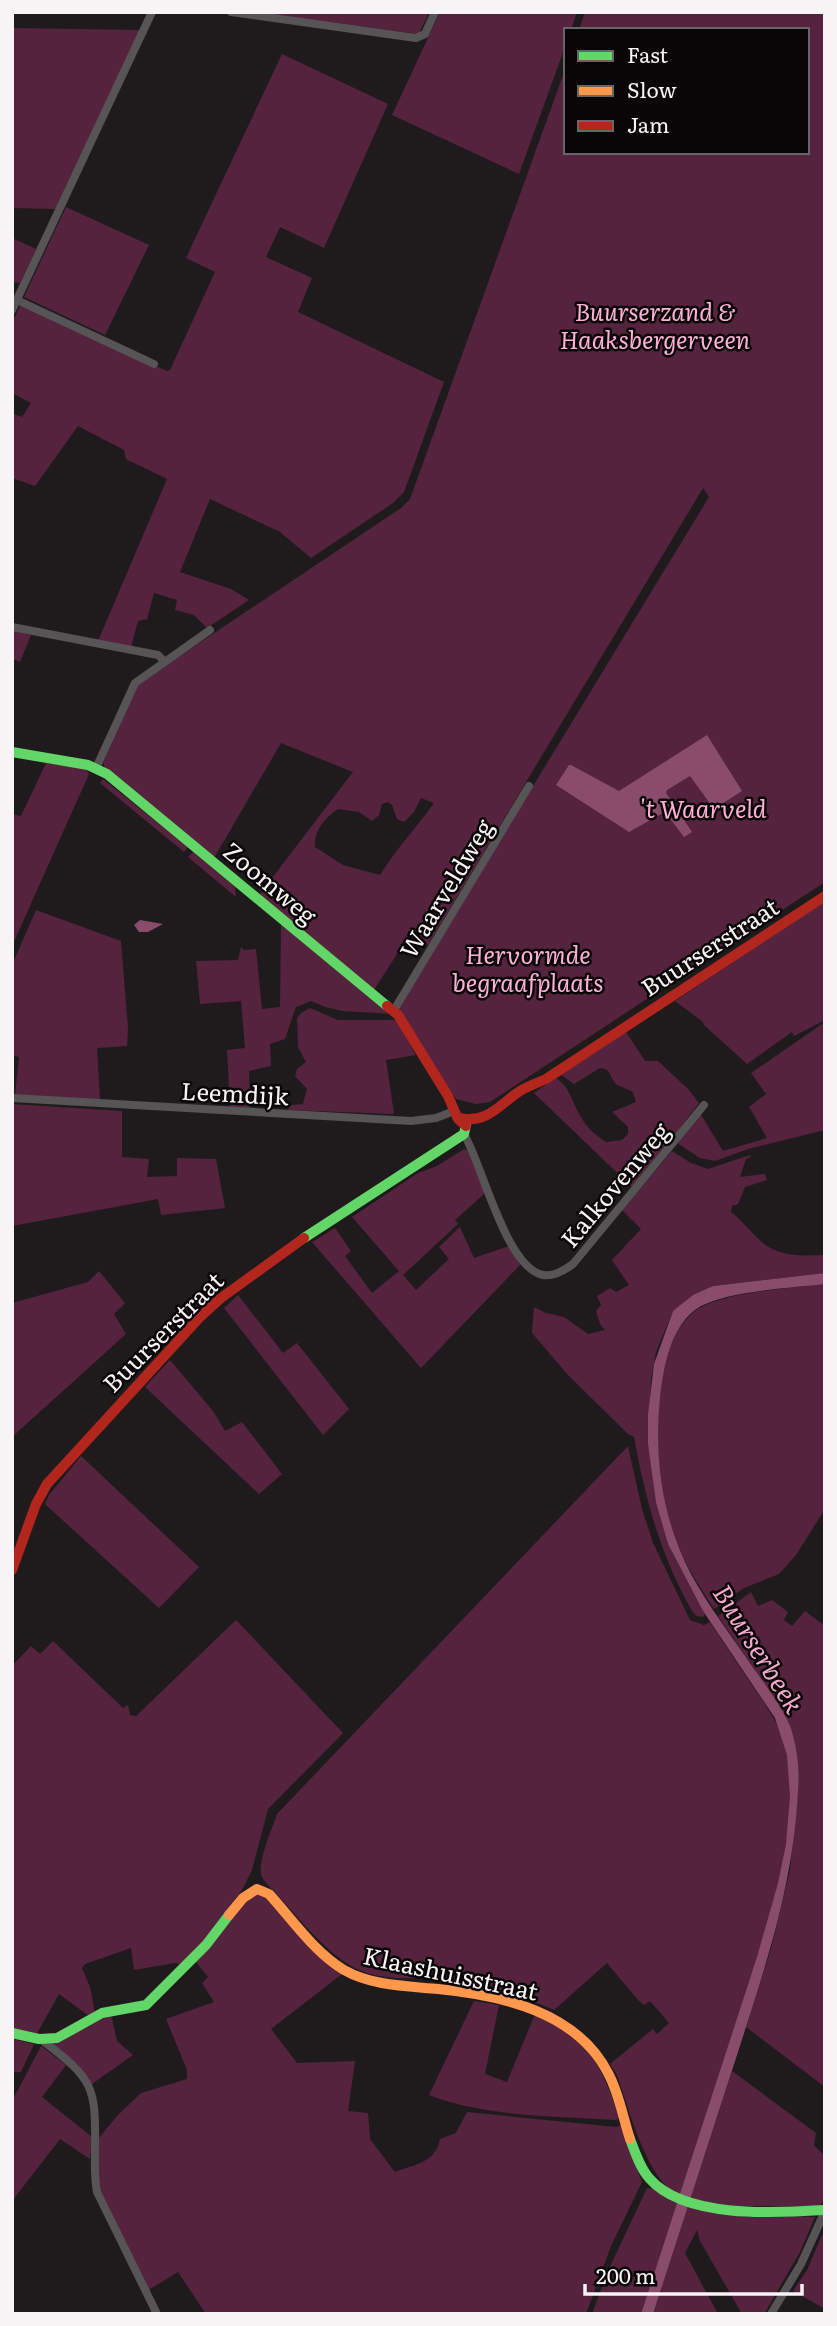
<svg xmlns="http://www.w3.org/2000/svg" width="837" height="2326" viewBox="0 0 837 2326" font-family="Literata,serif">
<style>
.green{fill:#55233e;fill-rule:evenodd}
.water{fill:#894c6b}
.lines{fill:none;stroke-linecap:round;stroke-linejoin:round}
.street{stroke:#565454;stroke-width:8}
.fast{stroke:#63d668;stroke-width:10}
.slow{stroke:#ff974d;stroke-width:10}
.jam{stroke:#b3261e;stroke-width:10}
.labels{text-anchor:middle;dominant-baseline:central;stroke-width:5;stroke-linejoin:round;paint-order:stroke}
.park-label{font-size:24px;font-style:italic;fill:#feb0d5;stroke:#080607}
.street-label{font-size:24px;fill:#f8f3f5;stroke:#080607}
.water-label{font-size:26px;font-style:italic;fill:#f4a7cc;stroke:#080607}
</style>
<rect width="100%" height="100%" fill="#1f1b1d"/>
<g class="green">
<polygon points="256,12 429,12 419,34"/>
<polygon points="440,12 577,12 571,30 566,30 566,44 519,174 392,115"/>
<path d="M585 12H825V882L490 1102 476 1104 456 1099 398 1008 709 497 703 488 428 945 421 942 415 949 404 943 374 990 259 895 353 772 281 743 214 858 105 768 103 763 137 687 144 680 401 508 410 499 566 67V152H807V30H579ZM421 798 434 803C417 827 396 849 380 875L343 865 315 847C314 830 325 818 338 809L359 812 372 821 379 815 382 804 388 802 392 805 397 819 404 822 414 812Z"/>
<polygon points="12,28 140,30 55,209 12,208"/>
<polygon points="282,54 388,104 324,248 280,227 266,257 312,278 298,312 444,382 404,492 393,503 311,558 280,532 210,499 180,572 231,589 249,600 207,628 194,615 175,610 177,600 154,593 147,619 138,621 131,647 98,641 167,479 126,459 124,450 78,426 35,486 12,478 12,418 14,414 22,417 31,403 12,393 12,323 20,306 23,305 167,371 170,370 215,272 186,258"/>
<polygon points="66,207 149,245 105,335 24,297"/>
<polygon points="12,238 36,249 20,283 12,282"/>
<polygon points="12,631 31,635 20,662 12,658"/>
<polygon points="46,763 86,769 89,774 12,946 12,814 21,816"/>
<polygon points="103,779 188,847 184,852 100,783"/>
<polygon points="193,852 235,887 236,897 188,857"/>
<polygon points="825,901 825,1020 794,1036 792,1032 747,1064 704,1025 703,1022 675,1001"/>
<polygon points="36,910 121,941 128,1028 127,1046 97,1048 100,1100 15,1095 19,1057 12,1055 12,965"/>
<polygon points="281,924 392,1014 343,1011 325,1007 311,1001 296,1007 285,1039 270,1044 271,1066 249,1071 250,1108 230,1107 227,1050 245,1048 241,1001 200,1004 196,961 238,960 241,947 244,950 256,949 262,1009 280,1007"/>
<polygon points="310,1008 338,1020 396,1020 416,1055 386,1060 394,1114 288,1110 291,1105 303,1104 307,1089 295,1076 297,1069 306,1062 298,1047 297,1018 301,1013"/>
<polygon points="825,1022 825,1130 748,1149 715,1161 700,1158 677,1143 700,1113 723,1151 767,1138 749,1107 766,1094 751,1073"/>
<path d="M626 1032 645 1061H658L689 1090 699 1103 633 1188 534 1093 556 1078C571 1088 572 1103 581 1117 587 1128 596 1136 606 1142L622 1140 628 1134V1127L612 1112 636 1102 633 1092C628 1089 620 1087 616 1084 609 1076 612 1069 600 1068L574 1084 561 1075Z"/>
<polygon points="12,1104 122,1111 122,1157 149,1159 147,1177 177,1176 177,1158 216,1159 225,1208 161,1215 158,1199 12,1226"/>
<polygon points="464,1149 468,1151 485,1193 455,1220 458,1224 403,1275 416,1290 449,1259 439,1247 460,1227 474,1258 509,1246 520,1265 421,1368 312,1242 335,1228 351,1251 345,1256 372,1293 399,1271 352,1217 418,1173 437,1166"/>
<path d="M672 1151 691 1163 708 1169 750 1155 751 1157 746 1159 740 1177 765 1174 767 1180 745 1187 738 1204 732 1206 731 1212C743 1221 752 1234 764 1244 781 1257 805 1256 825 1255V1273L713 1286 673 1311 656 1352 651 1380 648 1444 668 1544 705 1615 702 1617 696 1616 692 1611C661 1556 645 1499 634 1437L628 1434 568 1375 532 1333 534 1307 546 1313 564 1317 588 1334 605 1330 600 1324 596 1311 601 1305 597 1296 610 1288 616 1292 629 1285 612 1260 641 1229 622 1210Z"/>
<polygon points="99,1271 125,1303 114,1314 126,1334 12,1437 12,1303 88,1282"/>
<path d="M825 1284V1509L796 1555 779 1574 744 1588 714 1609C696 1581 677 1552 668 1519 654 1467 647 1348 695 1311 720 1292 793 1288 825 1284Z"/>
<polygon points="238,1295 283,1353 297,1343 349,1409 323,1435 224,1308"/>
<polygon points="170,1360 213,1411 225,1431 242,1422 282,1474 259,1494 145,1387"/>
<path d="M628 1446 642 1509 653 1543 690 1620 704 1625 710 1622C724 1644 739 1666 754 1688 766 1706 778 1722 785 1744 807 1817 763 1938 741 2009 721 2071 701 2134 681 2196 648 2185 628 2106 617 2075L610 2064 653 2029 657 2034 669 2023 650 2001 644 2005 638 2000 607 1963 554 2010C521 1995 481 1985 445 1980 414 1976 384 1983 355 1968 326 1954 292 1910 269 1886 267 1883 263 1880 262 1877 256 1864 273 1827 277 1814Z"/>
<polygon points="81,1456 199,1567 159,1608 45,1504 49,1495"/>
<polygon points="751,1592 758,1606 772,1600 788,1612 784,1620 792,1626 805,1611 825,1626 825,2087 746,2027 771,1949 790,1870 798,1790 798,1773 794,1739 781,1708 718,1616"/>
<polygon points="236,1620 343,1733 268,1809 252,1870 242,1890 185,1965 175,1963 134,1970 131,1948 85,1964 82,1968 90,1987 95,2013 89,2016 59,1994 35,2037 12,2031 12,1666 31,1646 40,1654 53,1641 123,1708 128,1705 130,1715 136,1716"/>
<path d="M262 1894 342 1974 271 2029 297 2063 355 2061 348 2111 368 2113 370 2139 395 2172C416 2164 435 2163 440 2139L456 2133 467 2112 616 2127 621 2125 642 2182 611 2246 586 2314H206L178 2272 147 2291 102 2198 97 2176 98 2139 117 2116 141 2093 187 2079V2070L166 2019 214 2002 202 1983 208 1977 196 1962 249 1896Z"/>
<path d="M474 2001 499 2005 485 2074 507 2082 535 2014C588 2038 602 2065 619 2118L616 2120C556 2116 485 2117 429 2095Z"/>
<polygon points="111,2014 117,2041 133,2055 92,2084 81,2071 49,2044"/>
<polygon points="12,2039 34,2044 21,2072 12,2072"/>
<polygon points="41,2046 66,2065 42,2097 92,2137 90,2159 60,2139 12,2201 12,2101"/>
<polygon points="732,2071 816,2133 814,2145 825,2156 825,2198 820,2206 724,2206 690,2199"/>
<polygon points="647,2188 655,2189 678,2202 641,2314 592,2314 608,2271"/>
<polygon points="688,2206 720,2213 815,2217 800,2252 764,2314 742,2314 700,2241 697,2230 685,2253 718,2314 653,2314"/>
<polygon points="822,2235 825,2236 825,2309 793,2291 807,2270"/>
</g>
<g class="water">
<polygon points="707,735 742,791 714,809 690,776 667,790 666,793 692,832 684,837 665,812 629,832 556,785 569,765 571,765 619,791"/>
<polygon points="140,920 163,924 148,932 139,932 134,925"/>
<path d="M825 1273V1284C793 1288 720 1291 695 1310 670 1329 663 1369 660 1398 654 1459 662 1519 691 1574 709 1607 733 1638 754 1669 767 1687 781 1705 790 1726 797 1745 800 1771 798 1791 793 1887 766 1965 737 2055 709 2141 681 2228 653 2314H641L757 1957 778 1883 786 1844 790 1796 787 1755 775 1718 703 1611 668 1544 656 1502 648 1444V1415L654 1364 673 1311 693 1295 713 1286Z"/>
</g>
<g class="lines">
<g class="street">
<polyline points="231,12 416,38 425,34 435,12"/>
<polyline points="17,300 154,364"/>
<polyline points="12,310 152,12"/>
<polyline points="12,627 158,655 164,661"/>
<polyline points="96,768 135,683 210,630"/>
<polyline points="394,1010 529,786"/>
<polyline points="12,1098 411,1121 436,1118 454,1111"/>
<path d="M464 1134C482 1164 506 1268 543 1275 554 1277 565 1270 573 1264L704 1105"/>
<path d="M43 2041C93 2079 96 2086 95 2148 95 2163 94 2177 97 2192L157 2314"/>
<polyline points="771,2314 801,2264 825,2211"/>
</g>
<g class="fast">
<polyline points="12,752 88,765 107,774 387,1006"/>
<polyline points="304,1238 464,1134 467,1120"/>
<polyline points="12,2033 39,2039 57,2038 102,2013 146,2005 206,1945 229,1915"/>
<path d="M630 2139C635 2152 640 2168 649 2178 684 2219 776 2213 825 2210"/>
</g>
<path class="slow" d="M229 1915 243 1898 257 1889 269 1894C292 1919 314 1952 344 1970 372 1986 407 1986 438 1989 501 1995 577 2012 608 2073 619 2093 623 2118 630 2139"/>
<g class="jam">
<polyline points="387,1006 398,1015 448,1096 458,1119 466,1126"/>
<path d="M461 1118C487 1124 500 1104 520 1091 528 1086 537 1083 546 1079L825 896"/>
<polyline points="12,1570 36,1504 47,1484 200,1317 221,1298 304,1238"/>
</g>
</g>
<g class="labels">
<g class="park-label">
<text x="655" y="310">Buurserzand &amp;<tspan x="655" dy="28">Haaksbergerveen</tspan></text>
<text x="703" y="807">'t Waarveld</text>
<text x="528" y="953">Hervormde<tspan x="528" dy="28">begraafplaats</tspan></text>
</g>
<g class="street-label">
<text transform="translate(271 882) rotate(40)">Zoomweg</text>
<text transform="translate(445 888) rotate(-59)">Waarveldweg</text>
<text transform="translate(709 946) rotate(-33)">Buurserstraat</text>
<text transform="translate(235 1092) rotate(3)">Leemdijk</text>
<text transform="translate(614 1184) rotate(-50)">Kalkovenweg</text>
<text transform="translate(162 1331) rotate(-45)">Buurserstraat</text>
<text transform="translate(451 1972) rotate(12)">Klaashuisstraat</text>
</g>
<g class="water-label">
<text transform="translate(760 1648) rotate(58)">Buurserbeek</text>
</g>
</g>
<rect width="837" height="2326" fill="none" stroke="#f8f3f5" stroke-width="28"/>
<rect x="564" y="28" width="245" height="126" fill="#080607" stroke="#686566" stroke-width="2"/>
<rect x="578" y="51" width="35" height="10" fill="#63d668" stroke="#686566" stroke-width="2"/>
<text x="627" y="63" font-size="21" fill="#f8f3f5">Fast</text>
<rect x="578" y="86" width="35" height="10" fill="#ff974d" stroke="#686566" stroke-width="2"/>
<text x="627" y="98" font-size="21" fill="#f8f3f5">Slow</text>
<rect x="578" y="121" width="35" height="10" fill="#b3261e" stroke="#686566" stroke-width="2"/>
<text x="627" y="133" font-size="21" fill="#f8f3f5">Jam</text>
<path d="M585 2284v10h217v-10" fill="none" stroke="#f8f3f5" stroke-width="3.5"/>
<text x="596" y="2284" font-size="21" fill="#f8f3f5" stroke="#080607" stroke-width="5" paint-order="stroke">200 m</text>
</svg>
